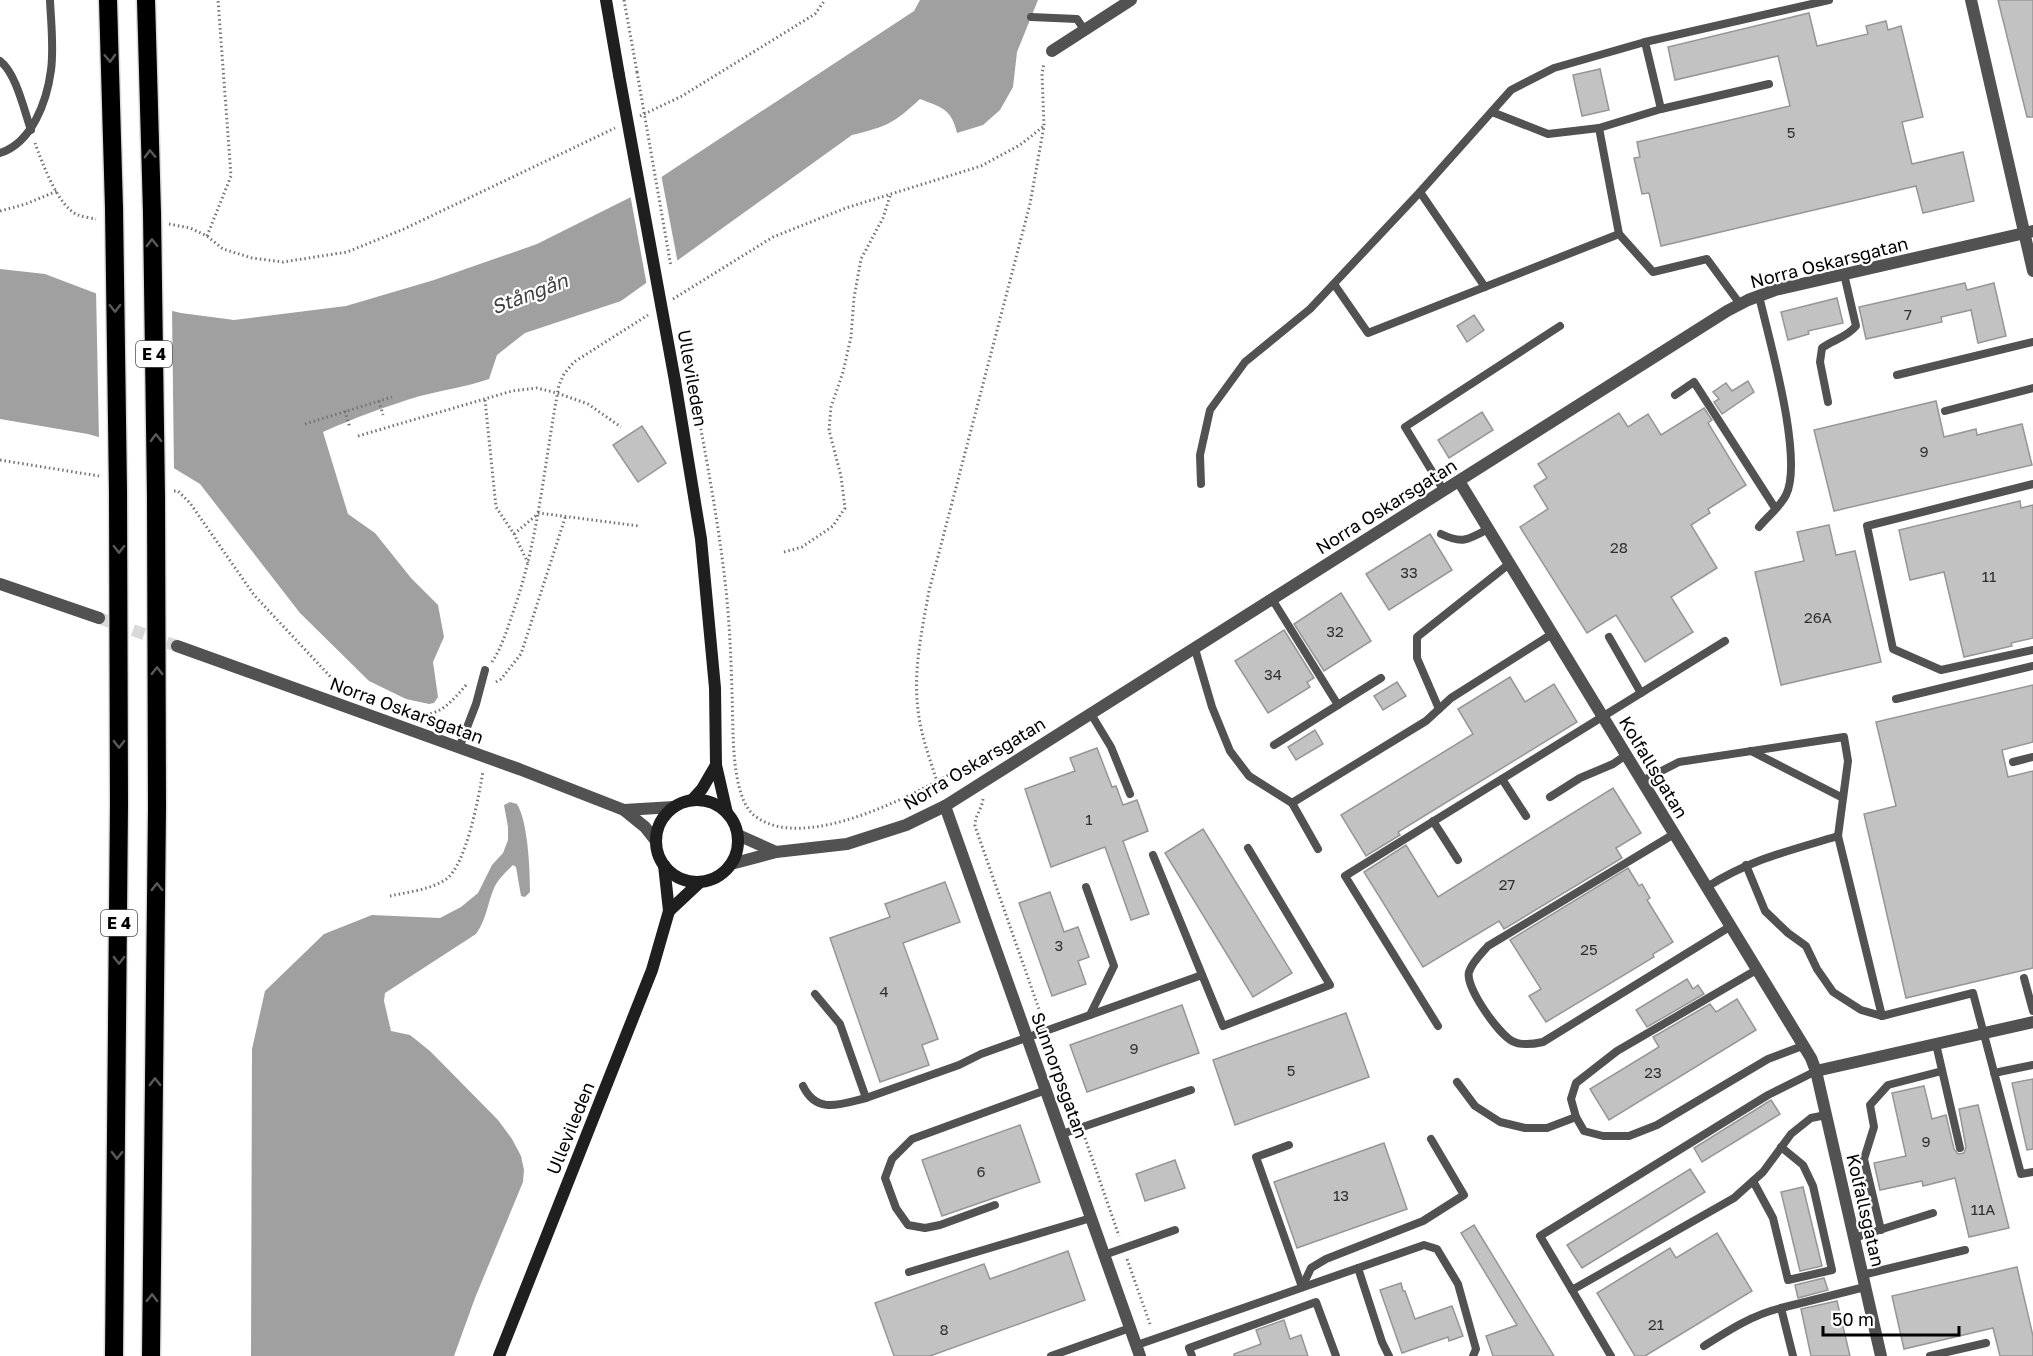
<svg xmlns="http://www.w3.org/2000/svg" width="2033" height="1356" viewBox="0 0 2033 1356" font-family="'Golos Text',sans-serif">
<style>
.water{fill:#a0a0a0}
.pier{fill:#fff}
.building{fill:#c2c2c2;stroke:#969696;stroke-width:1.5}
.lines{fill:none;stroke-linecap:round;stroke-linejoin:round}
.street-tunnel{stroke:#d9d9d9;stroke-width:12;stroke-dasharray:12 6;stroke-linecap:butt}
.highway-casing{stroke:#dbdbdb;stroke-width:21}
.path{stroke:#747474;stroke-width:3;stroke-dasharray:1.5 3;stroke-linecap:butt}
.lane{stroke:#525252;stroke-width:8}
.street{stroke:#525252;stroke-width:12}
.secondary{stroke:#1f1f1f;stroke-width:12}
.highway{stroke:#000;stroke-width:18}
.highway-bridge-casing{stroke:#dbdbdb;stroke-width:21;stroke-linecap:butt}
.path-bridge{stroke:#747474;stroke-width:3;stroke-dasharray:1.5 3;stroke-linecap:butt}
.secondary-bridge{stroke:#1f1f1f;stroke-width:12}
.highway-bridge{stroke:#000;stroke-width:18}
.oneway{stroke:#595959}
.labels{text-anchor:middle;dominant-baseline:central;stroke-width:4.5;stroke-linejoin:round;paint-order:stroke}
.number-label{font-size:15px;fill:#303030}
.shield{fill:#fff;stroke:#4c4c4c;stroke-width:1.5}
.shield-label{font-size:16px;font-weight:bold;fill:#000}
.street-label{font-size:18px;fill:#000;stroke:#fff}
.water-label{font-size:20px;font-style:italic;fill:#414141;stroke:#fff}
</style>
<rect width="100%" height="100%" fill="#fff"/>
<g class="water">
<path d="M920 0H1038L1017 52 1013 87 1000 110 983 125 957 133C951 108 942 108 920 99 893 124 888 126 852 135L621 301 525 333 497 355 489 379C466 387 443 390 420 396 387 406 354 418 323 432L348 514 375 533 411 578 438 605 444 637 433 662 438 697 434 703 429 704 406 699 369 681 300 613 200 484 144 450 88 434 0 419V269L45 274 95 293 181 313 234 320 346 306 434 280 537 244 631 197 914 11Z"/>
<path d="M510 802 517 804C528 822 530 869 530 892L525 897 521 896 516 867 513 865C506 872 498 879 494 888 487 905 487 918 476 934L385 993 384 1001 391 1031 410 1035 430 1051 498 1120 512 1139 521 1156 524 1170 523 1182 475 1298 454 1356H251L252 1049 265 991 324 934 372 915 440 918 461 907 478 893 492 865 503 853 508 840V827L504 805Z"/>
</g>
<g class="pier">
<polygon points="661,174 678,264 647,286 630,194"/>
<polygon points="96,290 172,308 174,472 143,453 99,440"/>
</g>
<g class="building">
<polygon points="1998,0 2033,0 2033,117 2027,117"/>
<polygon points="1809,13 1817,46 1868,34 1866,26 1886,21 1888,30 1901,26 1923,117 1902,122 1912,164 1963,152 1974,201 1923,213 1916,186 1661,246 1649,193 1642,194 1634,158 1640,157 1637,142 1790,106 1778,56 1675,80 1668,47"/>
<polygon points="1600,69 1609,110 1582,116 1573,75"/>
<polygon points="1965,283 1967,290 1994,283 2006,336 1978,343 1971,310 1941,317 1942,322 1866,339 1859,307"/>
<polygon points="1837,298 1843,323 1808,331 1809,334 1788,340 1781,312"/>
<polygon points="1474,315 1484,330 1467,342 1457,326"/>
<polygon points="1748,381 1754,392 1722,414 1714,402 1719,399 1713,392 1726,383 1732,391"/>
<polygon points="1936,401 1944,437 1976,429 1977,435 2022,424 2032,465 1834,511 1814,430"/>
<polygon points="1704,408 1712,420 1708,423 1746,485 1708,509 1710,513 1691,525 1717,568 1671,597 1693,632 1645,662 1616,615 1587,633 1520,527 1548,509 1534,486 1547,478 1538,464 1619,413 1628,427 1648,414 1661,435"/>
<polygon points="1482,412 1493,430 1449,458 1438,440"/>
<polygon points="642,426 666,463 638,482 613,445"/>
<polygon points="2020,501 2021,508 2033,505 2033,638 2011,643 2012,646 1964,657 1944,572 1910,580 1899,530"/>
<polygon points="1829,525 1836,555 1855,551 1881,662 1781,685 1755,572 1804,561 1797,532"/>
<polygon points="1430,534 1452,570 1389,610 1366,574"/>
<polygon points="1341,593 1371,641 1324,671 1294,624"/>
<polygon points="1284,630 1314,678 1307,682 1310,687 1268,713 1235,661"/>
<polygon points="1510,677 1525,702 1554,684 1577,722 1398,832 1400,835 1366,856 1341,815 1473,734 1458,709"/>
<polygon points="1397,682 1406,696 1383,710 1374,696"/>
<polygon points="2033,685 2033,742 2002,750 2008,777 2033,771 2033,968 1906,998 1864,814 1896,806 1876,722"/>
<polygon points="1315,730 1323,744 1296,760 1288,747"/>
<polygon points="1097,748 1112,787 1116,786 1123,805 1137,800 1148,831 1123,841 1149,914 1131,920 1105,847 1051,867 1025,789 1075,771 1070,758"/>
<polygon points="1613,788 1641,833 1616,848 1622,858 1504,929 1499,921 1423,967 1364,872 1406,845 1438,897"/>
<polygon points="1203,829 1292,973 1253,997 1165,853"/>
<polygon points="1628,868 1639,886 1642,884 1650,898 1647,900 1673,942 1653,954 1654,957 1546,1022 1529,996 1541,989 1510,940"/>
<polygon points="945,882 960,922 903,943 938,1039 922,1045 929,1065 880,1082 830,938 890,917 885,904"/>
<polygon points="1050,892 1064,932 1078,927 1089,957 1078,961 1086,984 1052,996 1019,903"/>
<polygon points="1687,979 1693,989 1698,985 1704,994 1647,1027 1636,1010"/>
<polygon points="1737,999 1756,1030 1609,1120 1590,1089 1659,1047 1653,1037 1710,1004 1716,1012"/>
<polygon points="1182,1005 1199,1053 1087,1092 1070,1045"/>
<polygon points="1346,1013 1369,1077 1235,1125 1213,1060"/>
<polygon points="2033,1079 2033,1149 2027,1150 2012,1083"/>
<polygon points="1924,1086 1932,1119 1946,1115 1954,1149 1958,1154 1964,1153 1966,1147 1959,1109 1978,1105 2009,1228 1969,1237 1955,1178 1923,1186 1922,1181 1880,1190 1874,1163 1906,1156 1892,1093"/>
<polygon points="1771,1100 1780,1114 1702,1162 1694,1148"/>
<polygon points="1020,1125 1040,1182 942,1216 922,1160"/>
<polygon points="1384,1143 1407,1209 1297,1248 1274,1182"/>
<polygon points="1175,1160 1185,1188 1145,1201 1136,1174"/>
<polygon points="1690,1169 1705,1192 1582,1268 1567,1245"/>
<polygon points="1803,1187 1822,1266 1800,1271 1781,1192"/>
<polygon points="1474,1225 1554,1356 1493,1356 1486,1336 1517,1325 1461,1233"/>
<polygon points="1717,1233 1752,1291 1645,1356 1635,1356 1597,1293 1670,1248 1676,1258"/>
<polygon points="1068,1251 1085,1300 930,1356 894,1356 875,1303 984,1264 990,1279"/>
<polygon points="2017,1267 2033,1336 2033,1356 2000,1356 1993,1328 1904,1349 1892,1296"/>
<polygon points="1824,1278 1828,1290 1798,1298 1795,1285"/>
<polygon points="1401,1283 1403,1291 1405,1291 1415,1319 1452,1306 1463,1336 1449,1341 1448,1337 1402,1353 1380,1290"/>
<polygon points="1837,1301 1850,1356 1811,1356 1801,1309"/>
<polygon points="1284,1320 1290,1339 1301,1335 1308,1356 1234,1356 1234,1354 1261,1344 1256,1330"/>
</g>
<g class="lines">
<polyline class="street-tunnel" points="99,618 177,646"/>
<defs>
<g id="highway">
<polyline points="108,0 114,208"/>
<polyline points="146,0 152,213"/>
<polyline points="114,1356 119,804 118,491"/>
<polyline points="151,1356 157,808 156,496"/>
</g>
</defs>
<use href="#highway" class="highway-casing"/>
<g class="path">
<polyline points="624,0 637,72"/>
<polyline points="640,116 682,96 815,14 825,0"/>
<path d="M35 143C42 162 58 207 78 215 83 217 91 218 96 219"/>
<polyline points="0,211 26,204 57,191"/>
<polyline points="169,224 190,228 207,236 223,249 252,258 283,262 347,252 404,229 615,128"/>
<polyline points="207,236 231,176 218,0"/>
<polyline points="673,299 773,237 846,208 981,166 1020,145 1044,126"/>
<path d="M695 398C707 461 719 526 726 590 731 638 732 687 733 735 734 757 736 802 755 816 804 854 915 794 961 768L966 767 970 772"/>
<polyline points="485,400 496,507 514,534 528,563"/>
<polyline points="379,401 383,415"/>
<polyline points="345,411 350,428"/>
<polyline points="305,424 392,397"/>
<polyline points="358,436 512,391 537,388 557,393 588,404 621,427"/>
<polyline points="0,460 99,476"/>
<polyline points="174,491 178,491 190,503 254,595 341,688"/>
<polyline points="514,534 539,513 639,526"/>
<polyline points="784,552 802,547 833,526 845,508 841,476 829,430 831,407 843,372 851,337 854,298 861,259 883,218 891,193"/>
<path d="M492 662C501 649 507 630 512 615 539 541 544 463 559 385L564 374 574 362 648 315"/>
<polyline points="496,682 501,679 521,654 566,515"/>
<path d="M417 715C441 716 452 701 467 684"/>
<path d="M940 791C932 765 921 737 918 710 913 670 922 630 929 591L1030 204 1044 126 1042 74 1044 63"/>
<path d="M983 799C982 809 975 815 975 826L1042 1018"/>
<path d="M390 896C408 892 429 890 445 880 466 867 479 796 483 771"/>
<polyline points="1050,1042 1077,1117"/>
<polyline points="1085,1138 1119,1236"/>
<polyline points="1127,1259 1151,1327"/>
</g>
<g class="lane">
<polyline points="1031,17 1077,19 1085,31"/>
<path d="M0 61C16 73 24 110 31 130"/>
<polyline points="1769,84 1661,109 1645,42 1829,0"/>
<polyline points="1492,112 1548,134 1599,128"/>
<path d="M0 153C32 143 47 101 51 70 54 48 51 23 50 0"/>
<polyline points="1420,192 1485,287"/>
<polyline points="1619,234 1653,272 1707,259 1740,304"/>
<polyline points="1334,284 1368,333 1619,234 1599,128 1661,109"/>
<polyline points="1897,375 2033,342"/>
<polyline points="1675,395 1694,382 1775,508"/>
<path d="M1828 402 1820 362 1822 348C1834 339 1846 338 1856 326L1844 274"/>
<polyline points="1945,411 2033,388"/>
<polyline points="1201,484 1200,455 1210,410 1245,362 1310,309 1420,192 1511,90 1554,68 1645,42"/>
<polyline points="2033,484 1867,526 1893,649 1941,670 2033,650"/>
<polyline points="1444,491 1405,427 1560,326"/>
<path d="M1759 527C1767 517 1780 507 1786 495 1804 459 1769 339 1759 296"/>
<path d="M1441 534C1462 544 1468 540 1488 529"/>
<polyline points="1272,599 1338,705"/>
<polyline points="1609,637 1641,693"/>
<polyline points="1195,649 1212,707 1230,751 1249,776 1292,803 1318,849"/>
<polyline points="1896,699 2033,666"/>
<polyline points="1439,709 1417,658 1417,637 1509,564"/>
<polyline points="1091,714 1111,747 1130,794"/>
<polyline points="1274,745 1381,678"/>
<polyline points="459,748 476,704 485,670"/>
<polyline points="1751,751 1843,798"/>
<polyline points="2013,762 2033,757"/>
<polyline points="1502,779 1526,816"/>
<polyline points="1642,781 1679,762 1844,737 1848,761 1838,836"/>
<polyline points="1550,797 1580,778 1613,764 1626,755"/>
<polyline points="1292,803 1426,721 1451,698 1552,634"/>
<polyline points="1433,821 1458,860"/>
<path d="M1674 834 1488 946C1482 953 1472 962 1469 972 1465 987 1498 1033 1512 1041 1521 1046 1534 1044 1543 1042L1731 926"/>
<polyline points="1153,855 1223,1026 1330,985 1248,848"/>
<polyline points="1746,865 1765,911 1788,933 1806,946 1817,969 1833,992 1861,1010 1882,1016"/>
<polyline points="1086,887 1114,966 1090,1015"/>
<path d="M1707 887C1751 859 1789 851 1838 836L1882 1016 1973 993 2021 1174 2033 1172"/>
<polyline points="1758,969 1617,1051 1576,1083 1571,1099 1576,1117 1584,1131 1603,1136 1629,1136 1657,1125 1768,1059 1805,1045"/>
<polyline points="2024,978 2033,1011"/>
<polyline points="815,994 840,1024 866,1098 959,1065 981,1054 1202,975"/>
<polyline points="1438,1026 1345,876 1725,641"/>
<polyline points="1936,1044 1960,1148"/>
<polyline points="1816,1071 1768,1095 1540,1236 1572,1290 1734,1198 1763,1172 1791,1134 1811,1118 1826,1115"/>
<polyline points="1994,1073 2033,1065"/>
<polyline points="1457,1082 1475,1106 1500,1122 1525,1128 1547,1128 1576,1117"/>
<path d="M803 1086C817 1115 841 1104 866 1098"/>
<polyline points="1062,1134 1191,1090"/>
<polyline points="1289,1145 1256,1157 1302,1287"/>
<polyline points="1753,1181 1773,1218 1788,1280 1832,1270 1813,1186 1803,1165 1781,1147"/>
<polyline points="995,1205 940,1225 925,1228 908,1225 896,1208 885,1178 892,1159 912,1139 1046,1090"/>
<polyline points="1881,1230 1864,1159 1874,1127 1870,1105 1888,1085 1942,1071"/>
<polyline points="1854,1238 1933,1213"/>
<polyline points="1104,1255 1175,1230"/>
<polyline points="1358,1268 1382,1342 1389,1356"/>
<polyline points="909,1272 1091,1218"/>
<polyline points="1862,1275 1965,1250"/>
<polyline points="1302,1287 1311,1268 1326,1259 1423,1221 1464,1195 1431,1139"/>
<polyline points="1572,1290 1611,1356"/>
<polyline points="1137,1345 1424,1245 1437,1249 1458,1284 1476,1349 1473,1356"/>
<path d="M1704 1346C1729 1330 1752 1315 1781 1308"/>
<polyline points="1051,1356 1130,1328"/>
<polyline points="1192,1356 1189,1348 1316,1302 1336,1356"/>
<polyline points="1793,1356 1781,1308 1865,1287"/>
<polyline points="1930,1356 1986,1343"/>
</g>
<g class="street">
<polyline points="1971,0 2033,271"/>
<polyline points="1052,51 1131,0"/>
<polyline points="1459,481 1811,1058 1816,1071 1881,1356"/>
<polyline points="0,584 99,618"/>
<polyline points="177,646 519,769 624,810 645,827 656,841"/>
<polyline points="945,806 1140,1356"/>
<polyline points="624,810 674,807"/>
<polyline points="738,835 776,852"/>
<polyline points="731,864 776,852 847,844 906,825 945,806 1727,311 1748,300 1775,290 2033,231"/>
<polyline points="1816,1071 2033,1022"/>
</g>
<g class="secondary">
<polyline points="606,0 619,75"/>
<polyline points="675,381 701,539 715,688 716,765 727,813"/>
<polyline points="692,800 702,789 716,765"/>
<circle cx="697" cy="841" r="41"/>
<polyline points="669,911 700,882"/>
<polyline points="499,1356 652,970 669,911 664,865"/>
</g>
<use href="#highway" class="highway"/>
<defs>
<g id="highway-bridge">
<polyline points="114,208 118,491"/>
<polyline points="152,213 156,496"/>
</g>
</defs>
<use href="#highway-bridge" class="highway-bridge-casing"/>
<polyline class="path-bridge" points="637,72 671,267"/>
<polyline class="secondary-bridge" points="619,75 675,381"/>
<use href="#highway-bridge" class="highway-bridge"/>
</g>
<defs><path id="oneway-chevron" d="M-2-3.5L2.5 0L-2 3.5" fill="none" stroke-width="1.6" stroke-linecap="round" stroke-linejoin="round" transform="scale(1.5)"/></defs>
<g class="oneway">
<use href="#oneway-chevron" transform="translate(110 58) rotate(88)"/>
<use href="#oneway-chevron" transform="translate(150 154) rotate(-92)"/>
<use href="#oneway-chevron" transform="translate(152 243) rotate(-91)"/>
<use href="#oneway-chevron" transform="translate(115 308) rotate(89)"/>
<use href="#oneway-chevron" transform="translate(156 438) rotate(-91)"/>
<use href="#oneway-chevron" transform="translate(119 549) rotate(90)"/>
<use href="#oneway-chevron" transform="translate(157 671) rotate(-90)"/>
<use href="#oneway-chevron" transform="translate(119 744) rotate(90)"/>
<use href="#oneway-chevron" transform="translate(157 887) rotate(-90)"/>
<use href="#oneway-chevron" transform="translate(119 960) rotate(90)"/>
<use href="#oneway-chevron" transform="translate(155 1082) rotate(-90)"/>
<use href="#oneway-chevron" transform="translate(117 1155) rotate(91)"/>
<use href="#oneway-chevron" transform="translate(152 1298) rotate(-89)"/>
</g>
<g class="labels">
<g class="number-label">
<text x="1791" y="132">5</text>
<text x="1908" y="314">7</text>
<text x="1924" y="451">9</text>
<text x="1619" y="547">28</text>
<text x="1409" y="572">33</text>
<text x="1989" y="576">11</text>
<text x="1818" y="617">26A</text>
<text x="1335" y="631">32</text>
<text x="1273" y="674">34</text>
<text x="1089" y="819">1</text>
<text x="1507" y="884">27</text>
<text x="1059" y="945">3</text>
<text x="1589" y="949">25</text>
<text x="884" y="991">4</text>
<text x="1134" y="1048">9</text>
<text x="1291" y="1070">5</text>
<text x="1653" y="1072">23</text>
<text x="1926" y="1141">9</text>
<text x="981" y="1171">6</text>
<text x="1341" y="1195">13</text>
<text x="1983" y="1209">11A</text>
<text x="1656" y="1324">21</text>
<text x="944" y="1329">8</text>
</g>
<g class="shield">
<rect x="136" y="341" width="36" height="26" rx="4.5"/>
<rect x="101" y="910" width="36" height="26" rx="4.5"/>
</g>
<g class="shield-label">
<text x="154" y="354">E 4</text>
<text x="119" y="923">E 4</text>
</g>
<g class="street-label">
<text transform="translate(1829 262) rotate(-14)">Norra Oskarsgatan</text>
<text transform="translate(693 378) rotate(80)">Ullevileden</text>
<text transform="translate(1386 506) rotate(-32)">Norra Oskarsgatan</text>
<text transform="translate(407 710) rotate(20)">Norra Oskarsgatan</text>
<text transform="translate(974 763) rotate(-31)">Norra Oskarsgatan</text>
<text transform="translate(1654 767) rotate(59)">Kolfallsgatan</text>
<text transform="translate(1060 1075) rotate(70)">Sunnorpsgatan</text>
<text transform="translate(570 1128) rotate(-68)">Ullevileden</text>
<text transform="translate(1866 1210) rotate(77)">Kolfallsgatan</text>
</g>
<g class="water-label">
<text transform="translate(529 293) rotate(-21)">Stångån</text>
</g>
</g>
<path d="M1823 1326v9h136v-9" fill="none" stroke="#000000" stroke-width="3"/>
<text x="1832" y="1326" font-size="18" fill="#000000" stroke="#ffffff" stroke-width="4.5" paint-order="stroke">50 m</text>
</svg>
